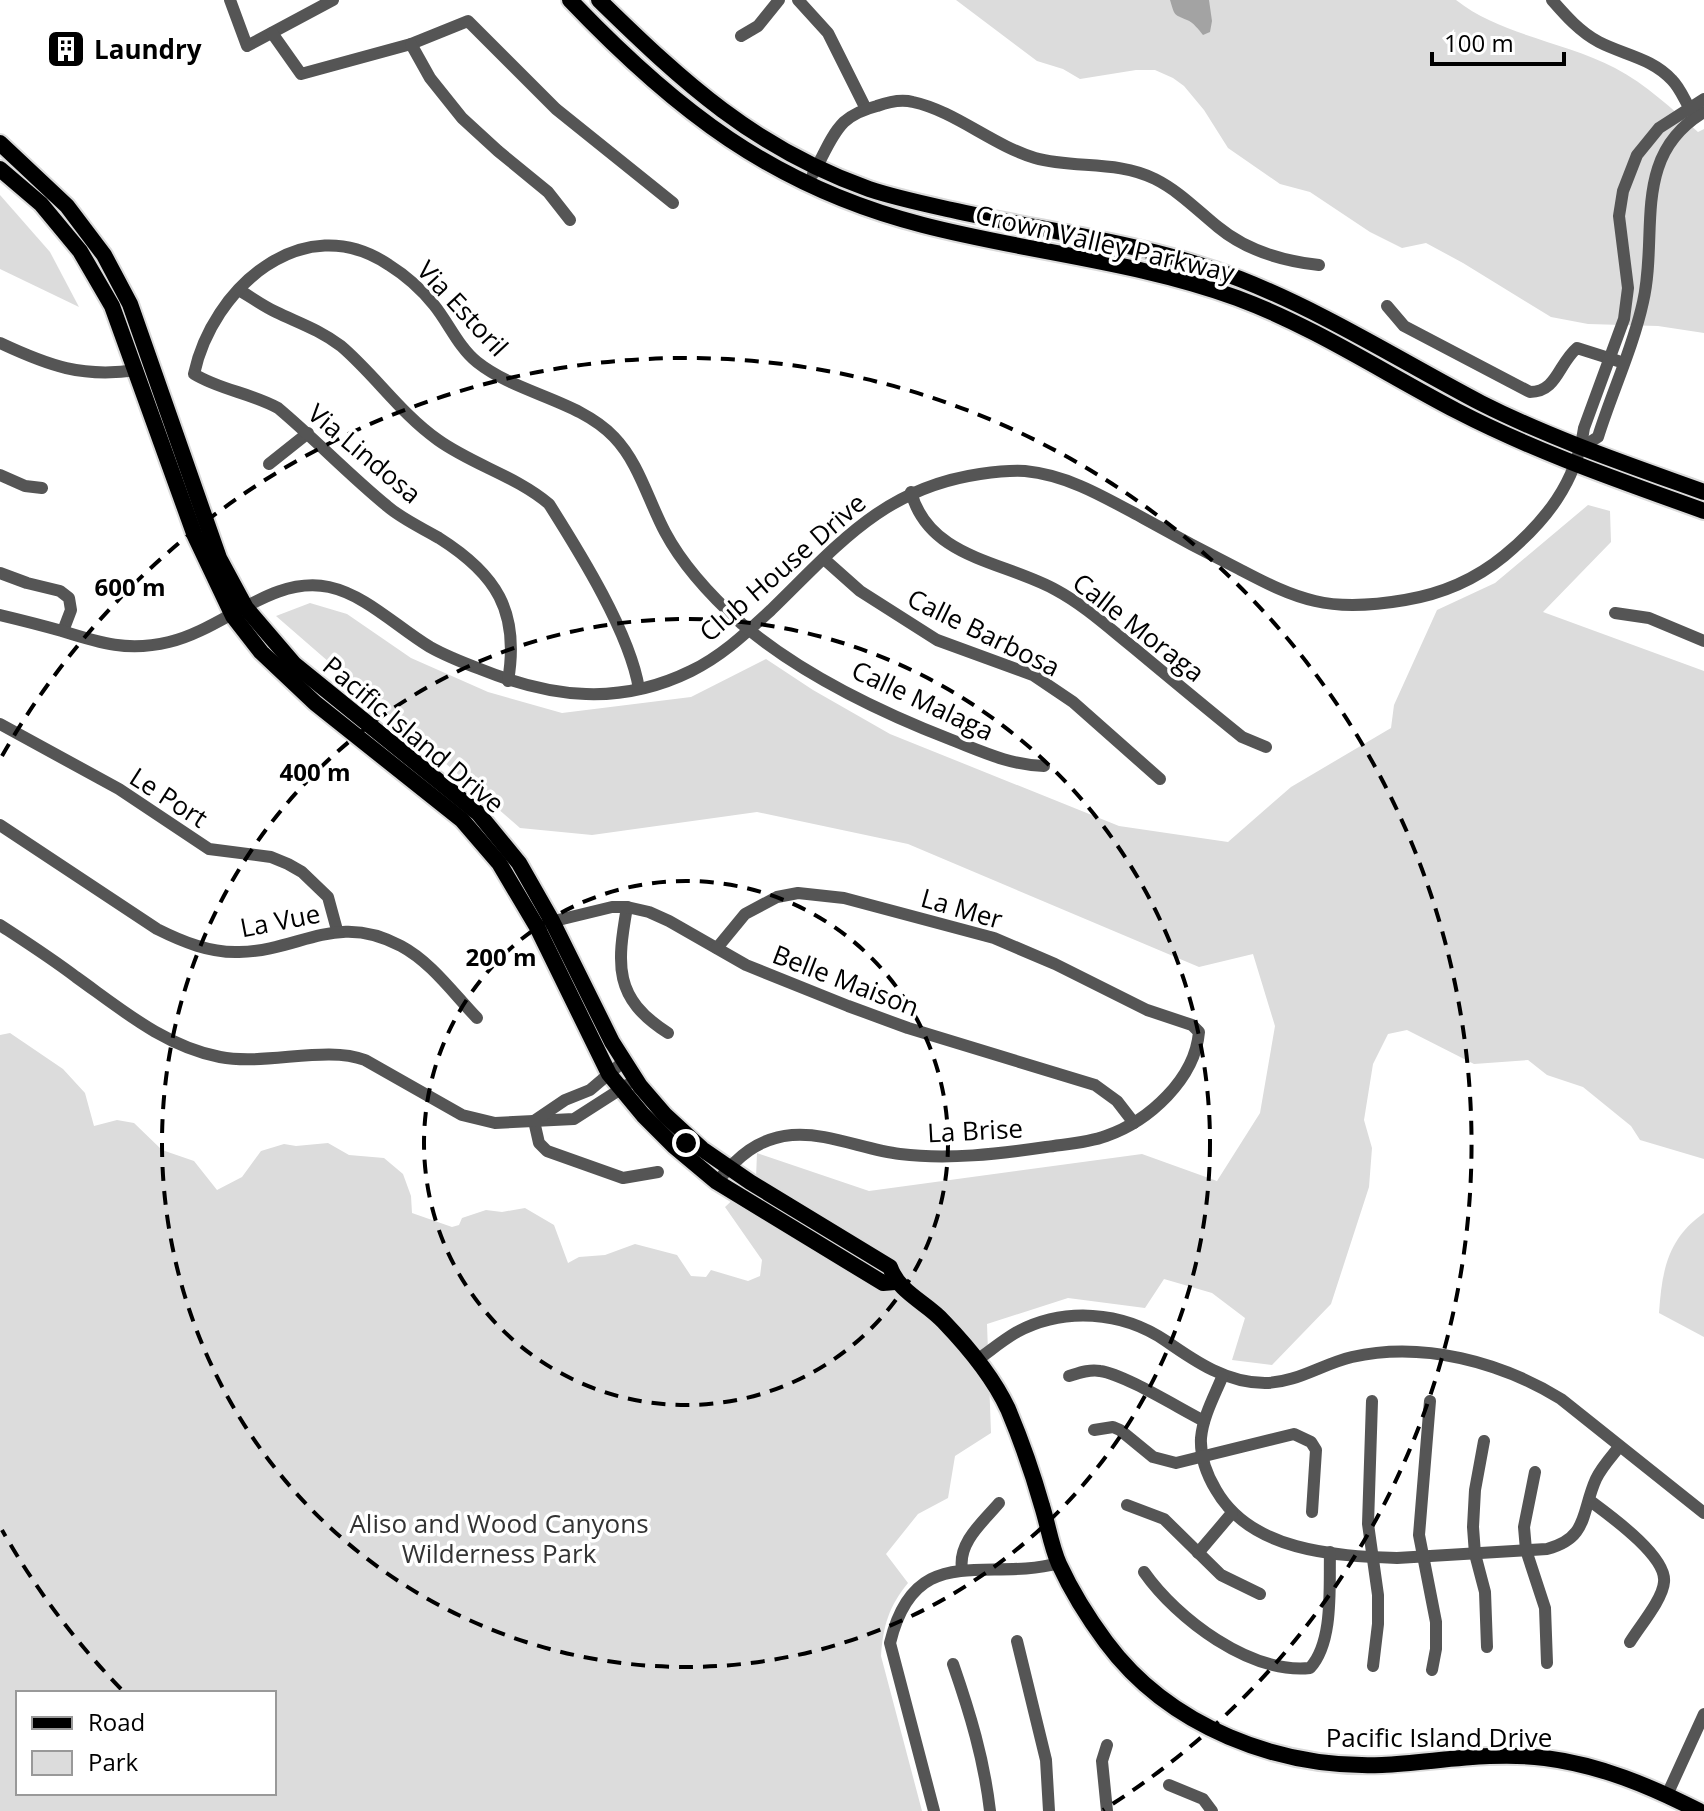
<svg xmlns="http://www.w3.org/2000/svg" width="1704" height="1811" viewBox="0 0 1704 1811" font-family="'Open Sans',sans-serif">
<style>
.green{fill:#dcdcdc;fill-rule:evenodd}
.water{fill:#a3a3a3}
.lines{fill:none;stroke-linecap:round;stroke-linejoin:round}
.major-casing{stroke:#dbdbdb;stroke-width:20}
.minor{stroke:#555;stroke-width:12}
.major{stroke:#000;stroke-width:16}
.ring{fill:none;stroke:#000;stroke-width:4;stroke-dasharray:14 10}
.labels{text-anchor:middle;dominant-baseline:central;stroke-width:7;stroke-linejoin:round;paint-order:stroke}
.poi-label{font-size:26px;font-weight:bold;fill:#000;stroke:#fff;text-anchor:start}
.street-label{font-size:26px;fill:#000;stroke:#fff}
.park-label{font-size:26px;fill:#333;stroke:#fff}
.centre{fill:#000;stroke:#fff;stroke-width:4}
.ring-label{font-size:24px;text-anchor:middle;font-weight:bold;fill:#000;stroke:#fff;stroke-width:7;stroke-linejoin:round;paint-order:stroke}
</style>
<rect width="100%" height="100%" fill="#fff"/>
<g class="green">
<path d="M956 0H1456C1502 36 1564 41 1615 68 1646 84 1672 109 1698 132L1704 129V333L1658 326 1588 324 1551 317 1463 263 1426 243 1402 248 1370 232 1310 192 1280 184 1228 148 1204 110 1184 86 1173 78 1155 70H1136L1080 79 1063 69 1037 61Z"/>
<polygon points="0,195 50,252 79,307 0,269"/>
<path d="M1588 505 1610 511 1611 542 1543 612 1704 671V1159L1640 1140 1631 1126 1583 1087 1547 1075 1528 1060 1474 1064 1407 1030 1388 1034 1373 1064 1364 1120 1372 1148 1369 1187 1331 1304 1272 1365 1232 1360 1245 1318 1212 1293 1164 1279 1145 1308 1068 1298 987 1324 991 1433 955 1456 948 1498 918 1514 886 1554 908 1583C889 1606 883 1626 881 1656L922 1811H0V1035L10 1033 63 1069 85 1093 94 1126 117 1120 134 1123 162 1150 194 1161 217 1190 242 1177 261 1151 284 1144 296 1146 328 1143 349 1155 384 1158 403 1174 411 1196 412 1213 452 1227 459 1225 462 1218 486 1210 502 1212 525 1208 554 1225 568 1263 579 1257 605 1255 635 1244 677 1255 691 1276 706 1277 711 1270 748 1281 760 1276 762 1260 725 1207 756 1178 757 1153 869 1191 1142 1154 1217 1181 1260 1113 1275 1026 1253 954 1199 967 908 844 757 812 592 835 520 828 276 616 310 603 347 614 411 658 488 692 562 713 691 697 766 659 813 690 890 734 1119 826 1228 842 1291 787 1391 728 1394 705 1437 610 1495 583ZM18 1693H274V1793H18Z"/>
<path d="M1704 1213V1337L1659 1313C1662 1271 1667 1239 1704 1213Z"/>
</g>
<path class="water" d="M1170 0H1209L1212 21 1210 32 1203 35C1199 30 1193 22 1187 20 1173 14 1175 16 1170 0Z"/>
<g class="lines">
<defs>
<g id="major">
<path d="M570 0C674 109 773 187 923 225 1027 252 1136 261 1237 298 1315 327 1384 373 1457 411 1536 452 1621 481 1704 511"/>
<path d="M599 0C684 83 754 148 869 189 896 198 925 204 952 210 1048 232 1147 243 1240 279 1324 312 1401 361 1481 403 1552 439 1629 465 1704 492"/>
<path d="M0 143 67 206 104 255 130 304 219 558 246 608 294 664 478 813 519 863 552 921 612 1042 640 1086 665 1115 702 1149 750 1182 890 1267C899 1293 926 1302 944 1322 969 1348 993 1377 1008 1409 1021 1440 1033 1474 1042 1506 1048 1525 1051 1546 1059 1564 1071 1590 1089 1619 1106 1642 1169 1727 1279 1769 1382 1765 1437 1762 1491 1751 1545 1758 1600 1765 1650 1786 1699 1811"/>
<polyline points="0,169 41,204 80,251 112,306 195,536 233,616 261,652 315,703 462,820 499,863 537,927 609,1074 643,1115 674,1146 717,1182 883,1283 895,1282"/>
</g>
</defs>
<use href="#major" class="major-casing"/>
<g class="minor">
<polyline points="230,0 247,46 333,0"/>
<polyline points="798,0 828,33 866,109"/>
<path d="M1552 0C1566 16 1580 32 1599 42 1624 55 1652 58 1672 80 1681 89 1685 102 1692 112"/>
<polyline points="272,33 301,74 411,44 468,21 556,109 673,203"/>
<polyline points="741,36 758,26 779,0"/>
<polyline points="411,44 430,78 462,118 498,151 548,192 570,220"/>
<path d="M813 174C823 157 830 136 844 122 853 114 865 109 877 106 888 102 901 99 913 102 955 111 992 145 1035 158 1074 169 1117 160 1155 179 1179 191 1197 210 1218 227 1247 251 1282 261 1319 265"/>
<path d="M239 290C251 297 263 306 276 312 299 323 320 330 341 346 375 375 401 414 438 440 473 465 516 476 549 504 580 553 630 633 639 689"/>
<path d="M1387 306 1404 326 1530 392C1557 392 1558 364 1577 348L1618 361"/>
<path d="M0 343C49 366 82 378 137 370"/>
<path d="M1582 447 1598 437C1612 392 1633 348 1643 302 1659 233 1630 156 1704 112"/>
<polyline points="269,464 308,433"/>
<polyline points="0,475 25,486 42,488"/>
<path d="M911 492C929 559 1004 561 1056 590 1084 605 1109 628 1134 648 1170 678 1206 708 1242 737L1266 747"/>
<polyline points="824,559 860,591 937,640 1033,675 1073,702 1160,779"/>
<polyline points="0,573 27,583 60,591 69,598 71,610 63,631"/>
<polyline points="1615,613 1649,618 1704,641"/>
<path d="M0 615C21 620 41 625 62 631 100 643 128 652 169 642 224 629 272 575 329 587 366 595 398 628 430 647 446 656 464 663 480 669 552 698 620 706 691 671 722 656 746 633 771 610 837 546 883 488 980 474 994 472 1010 470 1025 471 1068 475 1106 498 1143 518 1175 536 1207 553 1239 569 1264 582 1288 595 1315 601 1344 608 1376 605 1405 600 1441 594 1476 579 1504 556 1546 521 1576 483 1584 428L1624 319 1628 288 1619 216 1623 191 1637 155 1659 128 1704 99"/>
<path d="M508 681C520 611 496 574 439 538 422 528 402 519 387 506 349 475 315 439 278 408 251 393 220 390 194 374 212 289 303 207 389 265 405 275 421 289 434 305 448 322 459 348 477 362 517 394 579 400 614 437 639 463 648 500 665 532 683 566 713 598 742 624 801 674 880 712 952 740 983 752 1010 765 1044 766"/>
<polyline points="0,724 119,789 209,849 271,857 288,864 302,872 328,897 337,930"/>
<path d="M0 825 157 929C183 942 210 953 239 952 301 951 336 911 401 946 431 962 453 993 477 1018"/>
<path d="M627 907C617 965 613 998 668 1033"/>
<polyline points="546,923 612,907 627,907 649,912 669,921 746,965 848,1006 908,1028 1095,1085 1117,1101 1134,1123"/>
<path d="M0 925C26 942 51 958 76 977 121 1009 164 1046 220 1057 266 1066 326 1045 365 1060L462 1115 495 1123 574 1119 627 1085"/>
<polyline points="534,1121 539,1143 547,1151 623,1178 658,1172"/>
<polyline points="534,1121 565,1100 590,1090 623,1062"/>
<path d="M717 1182C737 1157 758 1138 792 1135 827 1132 865 1150 900 1154 948 1160 998 1154 1046 1147 1066 1144 1087 1143 1106 1136 1149 1121 1195 1079 1199 1032L1192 1025 1147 1010 1055 964 994 938 844 898 798 893 777 897 745 914 717 948"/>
<path d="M977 1360C990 1351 1003 1340 1017 1332 1064 1307 1122 1311 1166 1341 1196 1362 1227 1383 1265 1383 1296 1383 1322 1364 1352 1357 1423 1341 1501 1362 1561 1399L1704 1513"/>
<path d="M1223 1375C1215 1395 1203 1416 1201 1438 1200 1457 1207 1475 1216 1490 1251 1551 1334 1556 1397 1558L1547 1549C1589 1538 1581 1512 1596 1479 1601 1468 1611 1457 1619 1447"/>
<path d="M1069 1376C1079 1373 1089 1369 1100 1371 1124 1374 1180 1409 1204 1421"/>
<polyline points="1372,1401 1368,1524 1378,1595 1378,1624 1373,1666"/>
<polyline points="1430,1401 1419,1535 1436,1622 1436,1649 1432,1670"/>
<polyline points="1094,1430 1113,1427 1120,1430 1153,1457 1176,1463 1294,1434 1311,1442 1316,1450 1312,1512"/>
<polyline points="1484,1441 1475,1490 1473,1527 1475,1554 1485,1592 1487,1647"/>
<polyline points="1535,1472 1524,1527 1526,1550 1545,1608 1547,1663"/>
<path d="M1589 1500C1609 1515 1667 1556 1664 1582 1663 1599 1639 1627 1630 1642"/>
<polyline points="1127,1505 1164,1519 1221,1575 1260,1594"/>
<polyline points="1198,1553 1232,1513"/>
<path d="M962 1569C958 1542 983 1522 999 1503"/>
<path d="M1144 1572C1177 1619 1250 1674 1310 1668 1334 1642 1329 1586 1330 1552"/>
<polyline points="1017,1641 1046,1760 1049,1811"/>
<path d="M953 1664C970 1713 984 1759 990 1811"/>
<polyline points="1107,1745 1102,1761 1107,1811"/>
<polyline points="1169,1785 1203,1799 1212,1811"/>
<polyline points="1667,1795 1704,1714"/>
<path d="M934 1811 890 1643C915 1539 985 1583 1059 1563"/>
</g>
<use href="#major" class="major"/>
</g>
<g class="ring">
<circle cx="686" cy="1143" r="262"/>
<circle cx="686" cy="1143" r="524"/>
<path d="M121 1689A786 786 0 0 1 2 1530M2 756A786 786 0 1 1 1103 1810"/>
</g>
<defs>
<symbol id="building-square" viewBox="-11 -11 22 22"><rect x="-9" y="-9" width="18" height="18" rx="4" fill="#000" stroke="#fff"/><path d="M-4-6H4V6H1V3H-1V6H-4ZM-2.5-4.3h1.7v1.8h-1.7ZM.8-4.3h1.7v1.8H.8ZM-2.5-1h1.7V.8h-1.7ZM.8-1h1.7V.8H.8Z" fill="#fff"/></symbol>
</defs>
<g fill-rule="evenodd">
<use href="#building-square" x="44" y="27" width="44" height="44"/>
</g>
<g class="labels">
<g class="poi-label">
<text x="94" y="49">Laundry</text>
</g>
<g class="street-label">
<text transform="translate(1105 243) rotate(13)">Crown Valley Parkway</text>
<text transform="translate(463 308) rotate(47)">Via Estoril</text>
<text transform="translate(365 453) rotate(40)">Via Lindosa</text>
<text transform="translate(782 567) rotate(-41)">Club House Drive</text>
<text transform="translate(1139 627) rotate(38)">Calle Moraga</text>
<text transform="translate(984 632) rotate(26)">Calle Barbosa</text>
<text transform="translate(923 700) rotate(25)">Calle Malaga</text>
<text transform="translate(414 734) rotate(40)">Pacific Island Drive</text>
<text transform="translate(169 797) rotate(33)">Le Port</text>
<text transform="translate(962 908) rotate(16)">La Mer</text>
<text transform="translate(280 920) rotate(-11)">La Vue</text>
<text transform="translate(846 980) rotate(21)">Belle Maison</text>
<text transform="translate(975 1130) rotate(-3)">La Brise</text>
<text x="1439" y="1737">Pacific Island Drive</text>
</g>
<g class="park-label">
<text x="499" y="1523">Aliso and Wood Canyons<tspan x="499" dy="30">Wilderness Park</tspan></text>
</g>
</g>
<circle cx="686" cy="1143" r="12" class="centre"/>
<g class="ring-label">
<text x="130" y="596">600 m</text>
<text x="315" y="781">400 m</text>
<text x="501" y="966">200 m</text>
</g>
<rect x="16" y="1691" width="260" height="104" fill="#ffffff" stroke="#999999" stroke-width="2"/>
<rect x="32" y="1717" width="40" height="12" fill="#000000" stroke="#999999" stroke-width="2"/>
<text x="88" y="1731" font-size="24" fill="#000000">Road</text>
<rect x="32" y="1751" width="40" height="24" fill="#dcdcdc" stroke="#999999" stroke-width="2"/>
<text x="88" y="1771" font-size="24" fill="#000000">Park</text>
<path d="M1432 52v12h132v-12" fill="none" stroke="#000000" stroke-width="4"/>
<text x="1444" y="52" font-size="24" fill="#000000" stroke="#ffffff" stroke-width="6" paint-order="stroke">100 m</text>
</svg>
